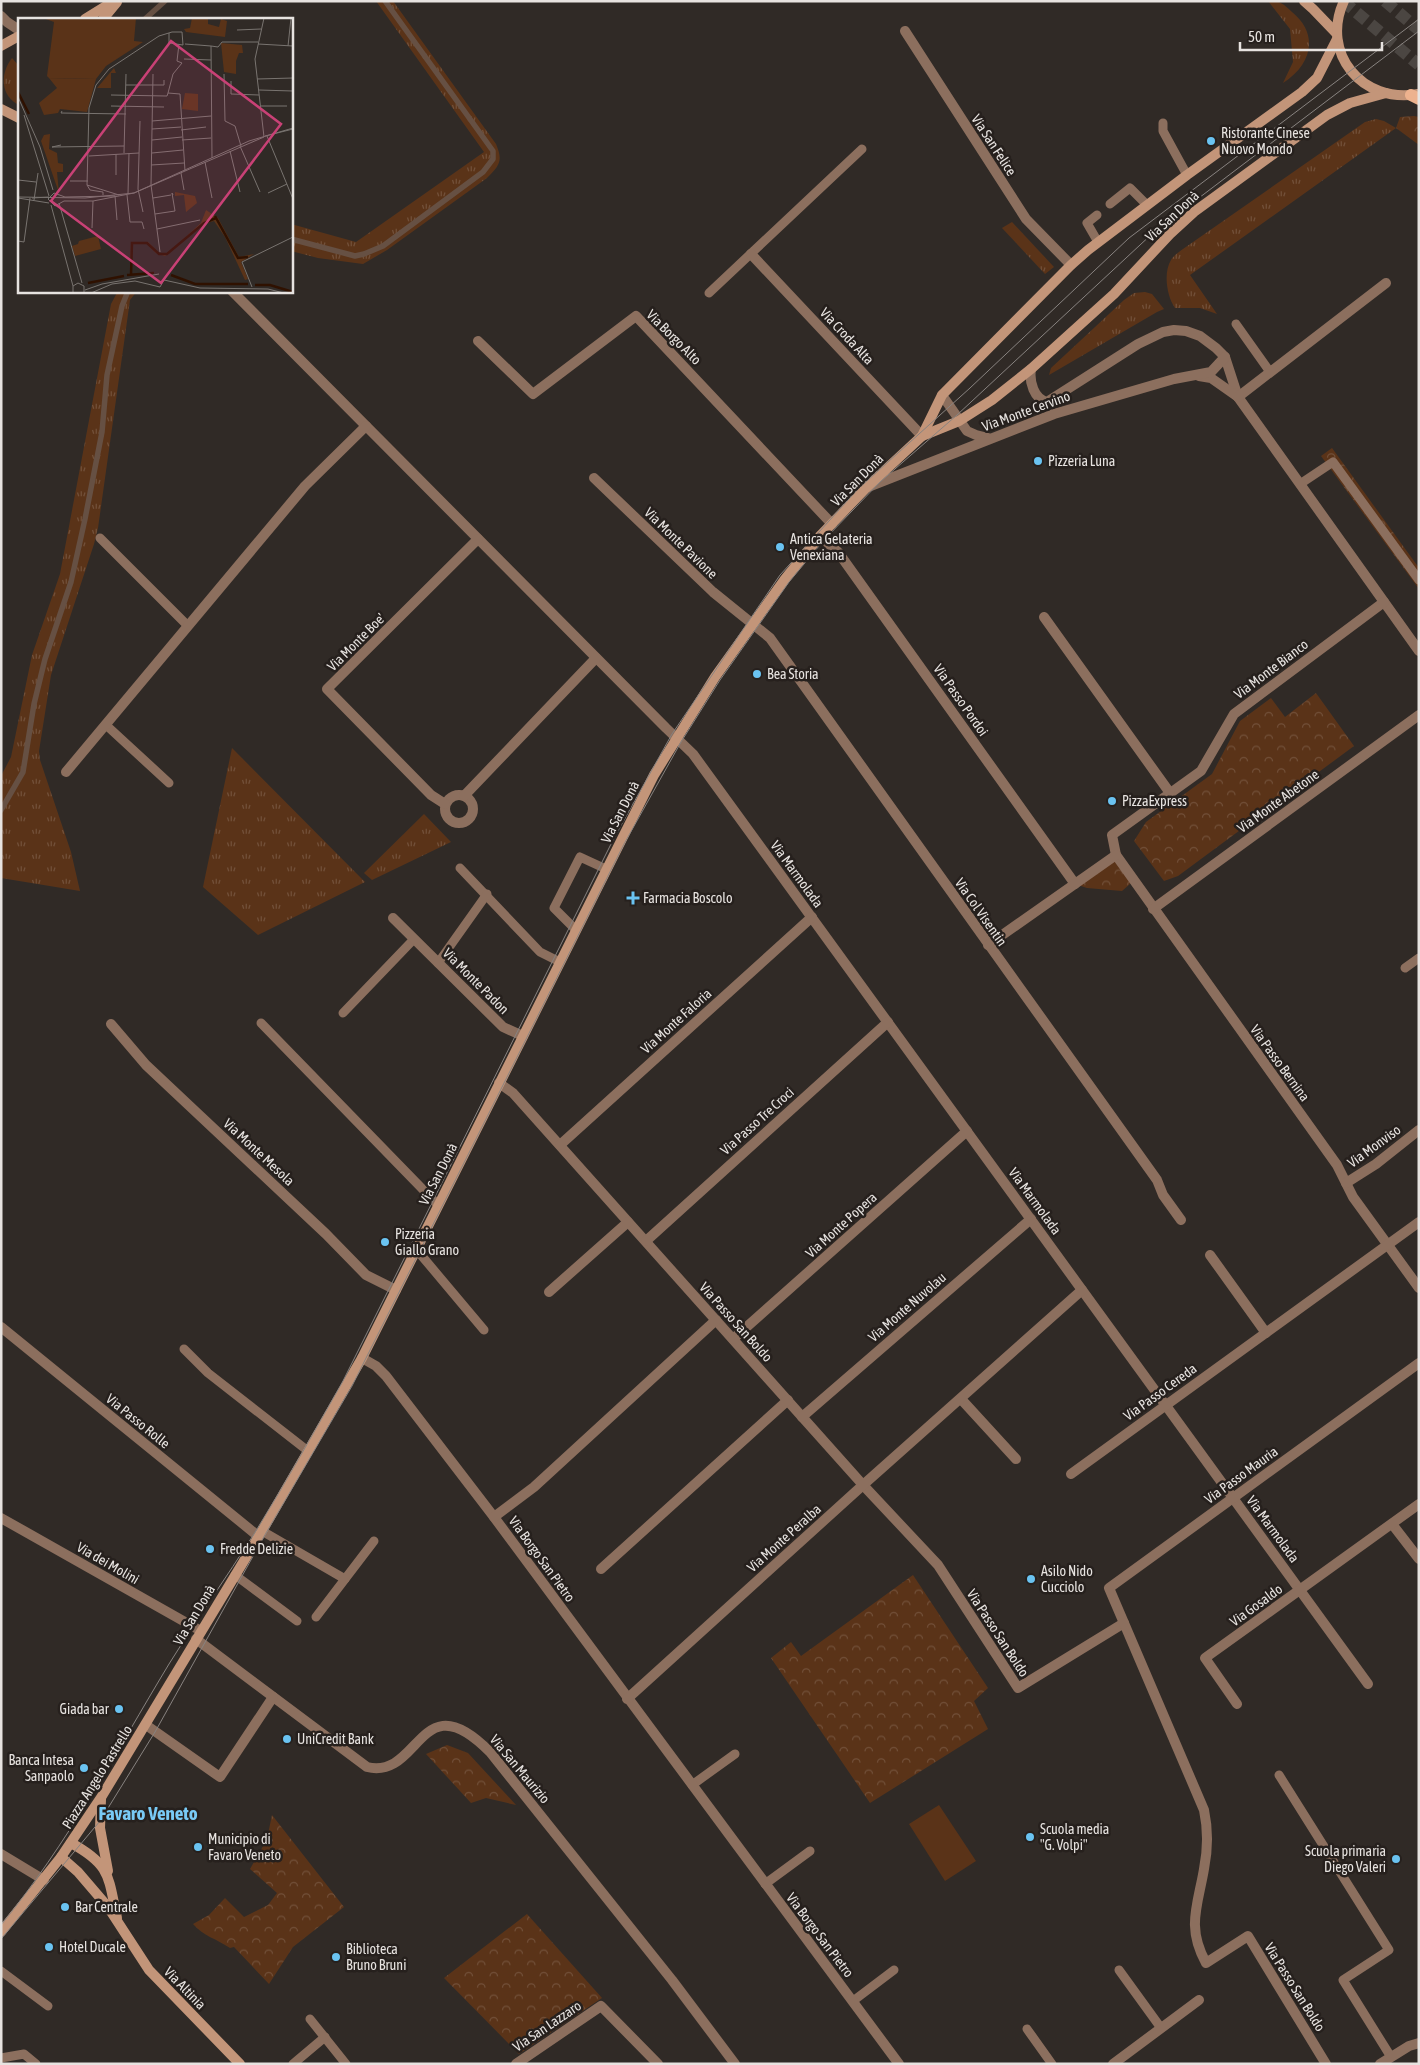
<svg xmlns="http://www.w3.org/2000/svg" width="1420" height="2065" viewBox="0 0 1420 2065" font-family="'Asap Condensed',sans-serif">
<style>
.grass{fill:url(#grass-tufts)}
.park{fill:url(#park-crowns)}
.pitch{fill:#5a3318}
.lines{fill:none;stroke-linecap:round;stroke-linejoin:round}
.stream{stroke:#665043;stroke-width:5.5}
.primary-tunnel{stroke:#4b4642;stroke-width:12;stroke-dasharray:12 6;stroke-linecap:butt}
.lane{stroke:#8c6f5e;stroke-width:9}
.street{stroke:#8c6f5e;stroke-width:10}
.secondary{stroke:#c39579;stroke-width:10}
.primary{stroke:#edb28e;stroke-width:12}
.tram{stroke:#888380;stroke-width:1}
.poi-dot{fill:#6ac3f1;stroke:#26201d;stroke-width:2}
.labels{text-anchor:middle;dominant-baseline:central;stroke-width:5;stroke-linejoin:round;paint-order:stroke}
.poi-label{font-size:14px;fill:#e7e3e0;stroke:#26201d;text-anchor:start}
.street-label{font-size:14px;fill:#e7e3e0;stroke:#26201d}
.district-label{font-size:19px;font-weight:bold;fill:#79caf5;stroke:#26201d}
.inset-river{fill:none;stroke:#2f1100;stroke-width:2.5}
.inset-road{fill:none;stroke:#797470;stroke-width:1}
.view{fill:#c94176;fill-opacity:0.15;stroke:#c94176;stroke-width:2.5}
.inset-edge{fill:none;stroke:#e7e3e0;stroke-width:2.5}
</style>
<defs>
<pattern id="grass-tufts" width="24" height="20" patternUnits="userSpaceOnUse" patternTransform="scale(1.25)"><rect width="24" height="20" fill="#5a3318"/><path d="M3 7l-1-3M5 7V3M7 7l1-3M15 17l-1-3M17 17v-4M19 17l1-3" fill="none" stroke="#725039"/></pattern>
<pattern id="park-crowns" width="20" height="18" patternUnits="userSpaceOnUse" patternTransform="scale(1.25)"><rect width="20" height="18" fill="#5a3318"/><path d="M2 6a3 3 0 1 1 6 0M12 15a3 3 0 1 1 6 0" fill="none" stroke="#725039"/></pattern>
</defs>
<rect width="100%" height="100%" fill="#302a26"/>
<g class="grass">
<path d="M376 1H393L496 144C503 161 500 165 487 178L387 250 363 264 318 258 291 251V224L356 242 484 152Z"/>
<path d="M1268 1C1281 1 1282 3 1292 12 1320 35 1311 65 1283 83L1293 62 1290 29Z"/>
<path d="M12 58 19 66V105C0 96 0 73 12 58Z"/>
<path d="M1376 119 1384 121 1396 128 1190 275 1217 314 1200 308H1175C1167 297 1163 273 1171 260 1173 256 1179 252 1183 249L1365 122Z"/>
<polygon points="1012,222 1054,267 1045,274 1002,228"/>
<polygon points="118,291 137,291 130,300 98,528 94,544 51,675 39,751 40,760 71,852 80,891 1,878 1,776 11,757 32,655 60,574 111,304"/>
<polygon points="1145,292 1152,294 1164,309 1157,312 1049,375 1051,368 1124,300 1134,293"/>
<polygon points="232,748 365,882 258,935 203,887"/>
<polygon points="424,814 451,842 372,880 364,873"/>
</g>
<g class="park">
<polygon points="1414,116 1419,117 1419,145 1396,128 1400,117"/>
<polygon points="1332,448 1419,568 1419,589 1321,456"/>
<polygon points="1316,693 1354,746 1178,876 1164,881 1134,841 1146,822 1212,774 1240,721 1271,698 1285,717"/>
<polygon points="1116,855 1131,883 1122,891 1087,888 1075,884"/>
<polygon points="913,1575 988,1688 974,1701 988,1729 870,1803 771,1658 791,1642 801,1656"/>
<polygon points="447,1745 468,1753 516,1805 486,1798 471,1803 426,1754"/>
<path d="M272 1815 344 1907 293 1947 269 1984 234 1947 230 1948C217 1939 203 1936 193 1924L209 1915 225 1898 244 1917 268 1905 277 1893 250 1869 267 1839Z"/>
<polygon points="527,1914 602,1998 519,2054 444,1978"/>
</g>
<polygon class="pitch" points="939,1805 976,1861 945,1881 909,1824"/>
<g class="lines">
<g class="stream">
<polyline points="145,19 165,1"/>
<polyline points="291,239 355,256 364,254 383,246 483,172 493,159 493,151 385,1"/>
<polyline points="1,810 23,772 34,704 45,659 71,582 85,519 102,432 107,375 122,306 128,291"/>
</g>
<g class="primary-tunnel">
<polyline points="1343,1 1419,65"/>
<polyline points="1385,1 1419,30"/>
</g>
<g class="lane">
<polyline points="1163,123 1163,131 1187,175"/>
<polyline points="1110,204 1130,188 1147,205"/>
<polyline points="1097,215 1087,223 1098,242"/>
<polyline points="709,293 862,149"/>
<polyline points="1236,324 1270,372"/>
<polyline points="1300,484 1333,462 1419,580"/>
<polyline points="100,538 188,626"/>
<polyline points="106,725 169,783"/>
<polyline points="460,868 540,952 560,962"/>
<polyline points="576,930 554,908 580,857 606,869"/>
<polyline points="438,963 487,894"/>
<polyline points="1405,968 1419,958"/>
<polyline points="343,1013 414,939"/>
<polyline points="261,1023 438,1205"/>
<polyline points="416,1249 484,1330"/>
<polyline points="184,1349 208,1373 308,1451"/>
<polyline points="262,1531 345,1579"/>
<polyline points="235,1575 297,1621"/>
<polyline points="316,1617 374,1541"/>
<polyline points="1279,1775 1389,1950 1343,1980 1391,2057"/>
<polyline points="692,1785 735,1754"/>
<polyline points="765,1884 810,1851"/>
<polyline points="1119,1970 1161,2028"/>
<polyline points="1,1971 48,2006"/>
<polyline points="853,2001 894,1970"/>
<polyline points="310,2019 346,2064"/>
<polyline points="1027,2029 1052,2064"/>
<polyline points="1,2058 24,2054 36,2064"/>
<polyline points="293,2064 325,2037"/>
</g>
<g class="street">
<polyline points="1,16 7,22 19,30"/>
<polyline points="905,31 1026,219 1071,265"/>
<polyline points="751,254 922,436"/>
<polyline points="232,291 666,728 693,754 1368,1684"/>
<polyline points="478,341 533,394 636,316 832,524"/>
<path d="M1031 369C1029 382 1034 399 1047 402L1138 344 1163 332 1174 330 1186 331 1200 336 1216 348 1225 357 1238 397 1419 651"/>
<polyline points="1199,376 1211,378 1238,397"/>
<polyline points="942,395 967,431 976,435 988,438"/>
<polyline points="1238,397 1386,283"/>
<polyline points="594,478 713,592 770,638 1157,1180 1163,1195 1181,1220"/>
<polyline points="868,487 1054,414 1174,379 1211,372 1225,357"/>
<polyline points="820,536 838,552 1075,884"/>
<polyline points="1384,602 1234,714 1201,771 1112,835 1116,855 1337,1165 1353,1197 1419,1288"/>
<polyline points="1044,617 1170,793"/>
<polyline points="66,772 305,486 366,426"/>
<circle cx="459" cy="809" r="14"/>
<polyline points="464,796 596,658"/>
<polyline points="445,804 431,795 327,689 478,539"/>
<polyline points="1153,909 1419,715"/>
<polyline points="393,918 503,1027 523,1036"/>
<polyline points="988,945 1116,855"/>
<polyline points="111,1024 146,1065 326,1234 366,1275 396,1290"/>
<polyline points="499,1083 513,1093 863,1485 938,1565 1018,1688 1124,1623"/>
<polyline points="560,1145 812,917"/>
<polyline points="1346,1183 1376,1164 1419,1130"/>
<polyline points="646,1241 888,1022"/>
<polyline points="1210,1255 1266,1333"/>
<polyline points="549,1292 628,1222"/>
<polyline points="1,1327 258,1536"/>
<polyline points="733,1339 967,1131"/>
<polyline points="362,1358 376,1366 386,1376 494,1517 899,2064"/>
<polyline points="961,1399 1016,1459"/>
<polyline points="802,1417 1031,1219"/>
<polyline points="1071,1474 1419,1222"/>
<polyline points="494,1517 534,1487 716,1320"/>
<polyline points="1,1518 201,1631"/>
<polyline points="1392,1524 1419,1559"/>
<polyline points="601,1569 788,1400"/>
<path d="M196 1639 367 1767C421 1780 419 1680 490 1752L672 1980 735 2064"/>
<polyline points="627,1699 863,1485 1082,1290"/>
<polyline points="1237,1704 1205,1658 1419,1504"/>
<polyline points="146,1725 220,1777 273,1697"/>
<polyline points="1,1854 44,1880"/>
<polyline points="516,2064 601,2006 658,2064"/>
<polyline points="1113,2064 1199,2000"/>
<path d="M1326 2064 1248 1936 1206 1963C1186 1927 1198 1905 1204 1869 1208 1849 1208 1829 1204 1810L1109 1588 1419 1363"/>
<polyline points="1380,2064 1409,2046 1419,2043"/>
</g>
<g class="secondary">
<polyline points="1304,1 1313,9 1337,34"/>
<path d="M1344 1C1320 53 1362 104 1418 94"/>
<polyline points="85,19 114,1"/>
<polyline points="103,19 117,2"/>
<polyline points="1,46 19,36"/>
<polyline points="1,109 19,118"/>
<polyline points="922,436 942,395 1071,265 1088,250 1187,175 1302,92 1317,78 1337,39"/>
<polyline points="101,1799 100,1828 108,1871"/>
<path d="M71 1843C111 1865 108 1876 117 1918"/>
<polyline points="61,1857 78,1872 108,1907 149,1970 240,2064"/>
<polyline points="1,1932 61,1857 102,1796 262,1531 362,1358 654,775 715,677 785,579 820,536 867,487 922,436 959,421 992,400 1031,369 1114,294 1170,234 1194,212 1327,115 1350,103 1386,93"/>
</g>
<polyline class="primary" points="1411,95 1419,99"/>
<g class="tram">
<path d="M1 1925C69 1842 114 1755 169 1664 196 1620 226 1578 254 1534 285 1484 314 1432 343 1381L614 838 672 734 780 575 858 489 970 388 1129 238 1419 19"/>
<polyline points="1,1939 100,1821 155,1732 266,1533 352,1386 624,844 681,742 720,680 789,582 824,540 880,482 957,415 1154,232 1419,31"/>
</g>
</g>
<g class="poi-dot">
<circle cx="1211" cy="141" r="5"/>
<circle cx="1038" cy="461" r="5"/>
<circle cx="780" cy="547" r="5"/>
<circle cx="757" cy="674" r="5"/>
<circle cx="1112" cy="801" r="5"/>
<path d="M630.5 890.5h5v5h5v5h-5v5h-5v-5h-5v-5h5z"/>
<circle cx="385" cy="1242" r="5"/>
<circle cx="210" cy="1549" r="5"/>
<circle cx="1031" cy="1579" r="5"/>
<circle cx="119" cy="1709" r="5"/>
<circle cx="287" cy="1739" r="5"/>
<circle cx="84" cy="1768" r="5"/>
<circle cx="1030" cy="1837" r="5"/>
<circle cx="198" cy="1847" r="5"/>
<circle cx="1396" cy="1859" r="5"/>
<circle cx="65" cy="1907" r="5"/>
<circle cx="49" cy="1947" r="5"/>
<circle cx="336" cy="1957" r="5"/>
</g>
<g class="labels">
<g class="poi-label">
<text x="1221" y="133">Ristorante Cinese<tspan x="1221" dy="16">Nuovo Mondo</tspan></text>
<text x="1048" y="461">Pizzeria Luna</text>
<text x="790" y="539">Antica Gelateria<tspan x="790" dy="16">Venexiana</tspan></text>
<text x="767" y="674">Bea Storia</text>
<text x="1122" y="801">PizzaExpress</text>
<text x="643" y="898">Farmacia Boscolo</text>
<text x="395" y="1234">Pizzeria<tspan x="395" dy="16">Giallo Grano</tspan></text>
<text x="220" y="1549">Fredde Delizie</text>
<text x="1041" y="1571">Asilo Nido<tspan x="1041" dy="16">Cucciolo</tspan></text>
<text x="109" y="1709" text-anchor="end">Giada bar</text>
<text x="297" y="1739">UniCredit Bank</text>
<text x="74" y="1760" text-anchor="end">Banca Intesa<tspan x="74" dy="16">Sanpaolo</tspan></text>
<text x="1040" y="1829">Scuola media<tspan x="1040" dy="16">"G. Volpi"</tspan></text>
<text x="208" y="1839">Municipio di<tspan x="208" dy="16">Favaro Veneto</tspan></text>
<text x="1386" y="1851" text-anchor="end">Scuola primaria<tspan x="1386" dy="16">Diego Valeri</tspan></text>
<text x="75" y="1907">Bar Centrale</text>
<text x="59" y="1947">Hotel Ducale</text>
<text x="346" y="1949">Biblioteca<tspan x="346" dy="16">Bruno Bruni</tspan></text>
</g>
<g class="street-label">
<text transform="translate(994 145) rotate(57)">Via San Felice</text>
<text transform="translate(1172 216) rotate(-43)">Via San Donà</text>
<text transform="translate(847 336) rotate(47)">Via Croda Alta</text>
<text transform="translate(674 337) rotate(45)">Via Borgo Alto</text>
<text transform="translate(1026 411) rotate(-20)">Via Monte Cervino</text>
<text transform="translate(857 480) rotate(-45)">Via San Donà</text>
<text transform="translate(681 543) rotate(44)">Via Monte Pavione</text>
<text transform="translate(356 642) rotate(-45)">Via Monte Boe'</text>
<text transform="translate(1271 669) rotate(-37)">Via Monte Bianco</text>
<text transform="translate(961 700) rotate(55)">Via Passo Pordoi</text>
<text transform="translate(1278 801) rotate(-36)">Via Monte Abetone</text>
<text transform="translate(620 812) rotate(-63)">Via San Donà</text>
<text transform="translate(797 874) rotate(54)">Via Marmolada</text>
<text transform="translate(981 912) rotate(55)">Via Col Visentin</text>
<text transform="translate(476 981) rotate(45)">Via Monte Padon</text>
<text transform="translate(676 1021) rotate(-42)">Via Monte Faloria</text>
<text transform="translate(1280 1063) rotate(54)">Via Passo Bernina</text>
<text transform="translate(757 1121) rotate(-42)">Via Passo Tre Croci</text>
<text transform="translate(1374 1146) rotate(-36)">Via Monviso</text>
<text transform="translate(259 1152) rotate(43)">Via Monte Mesola</text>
<text transform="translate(438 1174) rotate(-63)">Via San Donà</text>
<text transform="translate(1035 1201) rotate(54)">Via Marmolada</text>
<text transform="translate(841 1225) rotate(-42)">Via Monte Popera</text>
<text transform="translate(907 1307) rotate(-41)">Via Monte Nuvolau</text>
<text transform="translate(736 1322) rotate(48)">Via Passo San Boldo</text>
<text transform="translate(1160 1392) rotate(-36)">Via Passo Cereda</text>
<text transform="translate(138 1421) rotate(39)">Via Passo Rolle</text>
<text transform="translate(1241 1475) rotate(-36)">Via Passo Mauria</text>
<text transform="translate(1273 1529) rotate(54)">Via Marmolada</text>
<text transform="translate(784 1538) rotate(-42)">Via Monte Peralba</text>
<text transform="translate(542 1559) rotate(54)">Via Borgo San Pietro</text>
<text transform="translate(108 1563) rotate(30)">Via dei Molini</text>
<text transform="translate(1256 1605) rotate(-36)">Via Gosaldo</text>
<text transform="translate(194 1615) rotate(-59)">Via San Donà</text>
<text transform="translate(998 1633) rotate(57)">Via Passo San Boldo</text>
<text transform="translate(520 1769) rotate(50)">Via San Maurizio</text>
<text transform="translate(97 1777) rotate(-58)">Piazza Angelo Pastrello</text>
<text transform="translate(820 1935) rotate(53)">Via Borgo San Pietro</text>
<text transform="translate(1295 1987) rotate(58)">Via Passo San Boldo</text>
<text transform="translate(185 1988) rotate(46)">Via Altinia</text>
<text transform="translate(547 2026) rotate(-34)">Via San Lazzaro</text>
</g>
<g class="district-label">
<text x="148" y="1813">Favaro Veneto</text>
</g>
</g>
<g transform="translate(18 18)">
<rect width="275" height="275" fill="#302a26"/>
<path d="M157 174 177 178 179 185 168 194 166 177 157 178ZM188 192 200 200 221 239 236 236 223 244 230 261 227 262 207 219 196 203 186 206 147 238 138 235 129 226H114L112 258 113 224H130L141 235H150L183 205ZM80 218 83 231 57 238 54 228 60 226 61 223Z" fill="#5a3318"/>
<path d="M174 0H190V6L201 9 203 1 209 3 207 19 168 14 166 11 172 10ZM203 25 224 27 225 35H221L218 43V56L206 54ZM96 50 98 55H93V70H79ZM31 60 78 61 69 94 42 91 40 95 26 97 21 85 39 70ZM167 75 180 76V93L164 91ZM32 116 31 131 39 135 40 145 45 146V154H39L41 175 23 123 26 117Z" fill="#5a3318"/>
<path d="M25 0H118L116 23 125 24 88 48 78 61 31 60 29 58 36 4Z" fill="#5a3318"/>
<path class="inset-river" d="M0 74 11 96M197 198 220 240 230 239M109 257 136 255M113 257 114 225H129L141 236H149L186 205 198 200M153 257 177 266H230M70 265 106 258M237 267H252L275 274"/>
<path class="inset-road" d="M219 12 243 11M167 26 193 28M240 26 275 28M270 28 273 0M166 41 193 42M135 56 133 167 142 234M206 56 207 103 217 108 223 128M239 61 275 60M213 63V76L241 77M108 67H146V62M241 72 275 73M150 75 162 76 167 153M150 75 155 56 164 45 159 43 161 26M93 77 149 78 150 75M0 79 22 129 35 172M93 88 146 89M243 88H269M44 93 43 95 108 96M6 97 31 178M122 103 120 171 125 194M134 103 193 98M134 111 163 109M163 112 188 109M247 118 275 111M249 118 275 181M134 122 164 119M164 122 193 120M43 127 34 129 106 128M222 128 242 174M212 133 222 174M106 135 108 56M134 135 165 132M71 138 121 135M194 140 193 28 200 29 204 24H240M187 144 194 180M133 147 166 145M163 155 166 172M98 157V136M0 162 18 164M52 163H70M69 167 71 90 78 67 91 51 141 18 154 14H164L165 27 151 25V15M69 167 101 177M69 167 72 172 85 174V177M250 175 269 166M110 176 111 135M109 177 112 204H124L126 211M97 178 99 202M97 178 47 179 36 175 30 181 37 188 46 183H75L116 175 246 119 237 41 246 0M0 179 67 180 116 175 231 123 275 110M0 180 31 185M14 180 31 179M135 180 153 177M16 182 20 155M41 185 64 265M33 187 55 268M137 196 157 193 154 175 155 177M74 210 75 183M139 211 182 202M0 223 6 224 12 180M146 262 182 270 250 271 266 275M234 269 224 244 275 219M67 272 84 266 141 256M55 275V268L60 265 66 268V275M73 275 94 266 117 263 142 269 146 262"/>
<path class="view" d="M153 23 263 106 143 265 33 183Z"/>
<rect width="275" height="275" class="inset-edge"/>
</g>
<rect width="1420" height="2065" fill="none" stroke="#e7e3e0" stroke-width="5"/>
<path d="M1240 42v8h142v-8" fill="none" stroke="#e7e3e0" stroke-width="2.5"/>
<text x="1248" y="42" font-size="15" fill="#e7e3e0" stroke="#26201d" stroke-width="4" paint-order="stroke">50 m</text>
</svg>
